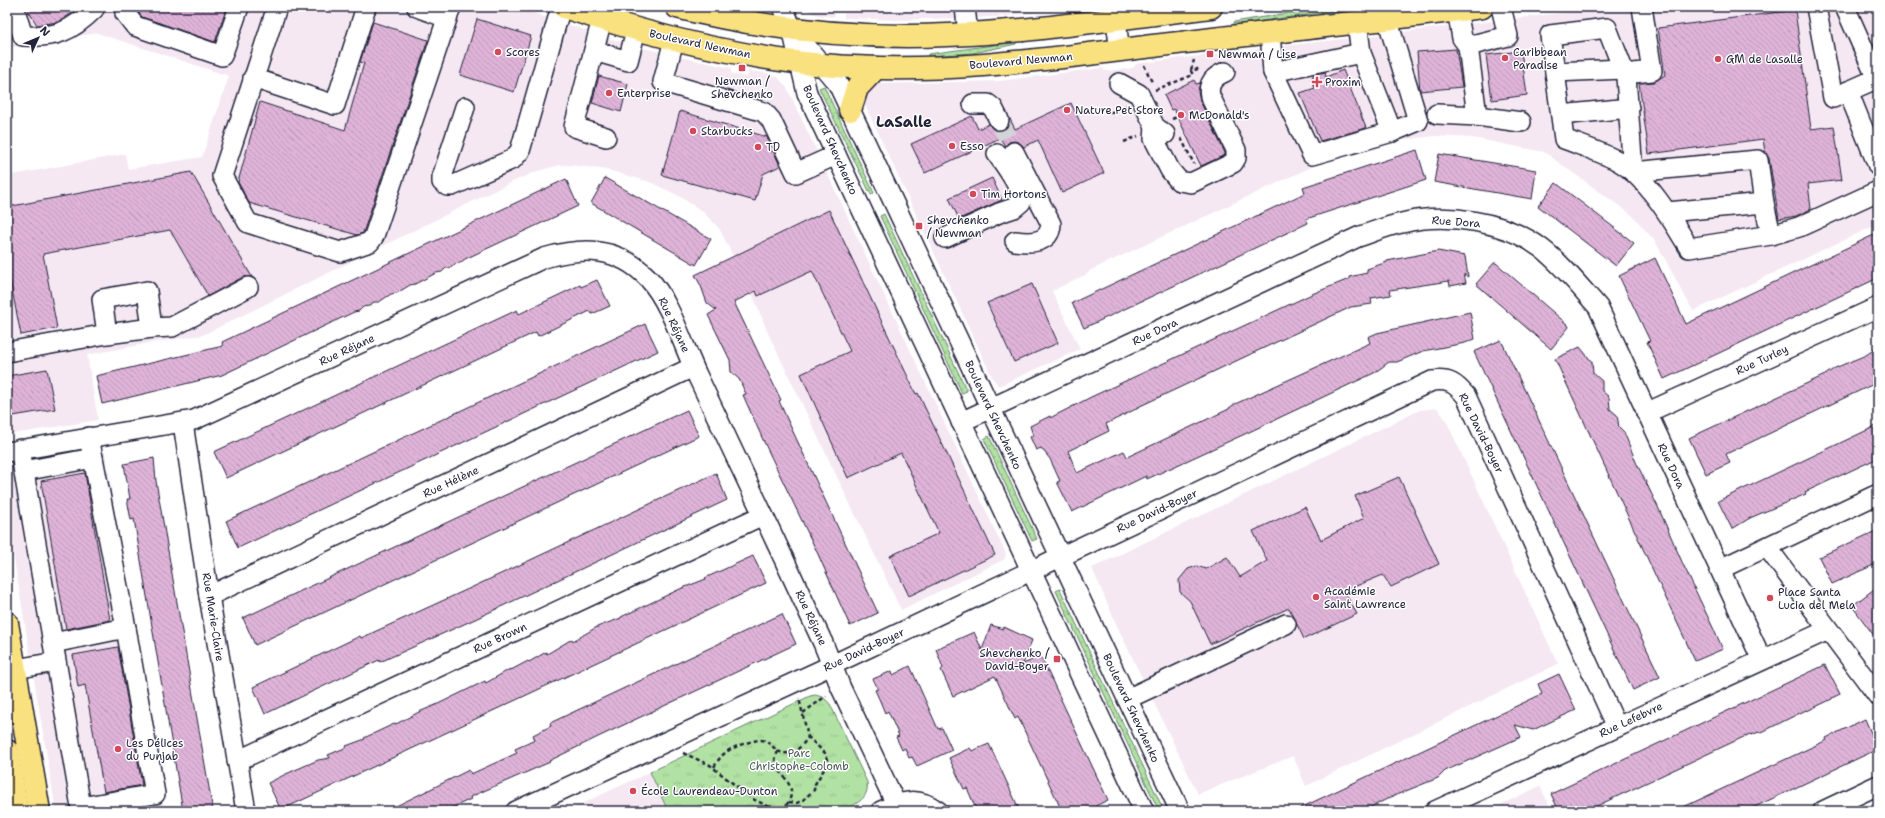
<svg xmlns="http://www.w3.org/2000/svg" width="1885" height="818" viewBox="0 0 1885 818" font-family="'Shantell Sans',sans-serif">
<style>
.built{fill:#f5e8f3}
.grass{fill:url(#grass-dots);stroke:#6a826f}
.park{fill:url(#park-tufts);stroke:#6a826f}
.building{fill:url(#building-back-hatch);stroke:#22223b}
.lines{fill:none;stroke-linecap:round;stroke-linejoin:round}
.minor-tunnel{stroke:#d3d3d8;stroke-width:19;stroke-dasharray:19 10;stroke-linecap:butt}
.minor-casing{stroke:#22223b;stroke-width:22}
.major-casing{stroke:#22223b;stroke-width:25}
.path{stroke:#22223b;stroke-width:2.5;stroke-dasharray:4 3;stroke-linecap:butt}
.minor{stroke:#fff;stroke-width:19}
.major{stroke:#fae180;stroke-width:22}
.poi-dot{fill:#d1495b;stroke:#fff;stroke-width:1.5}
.labels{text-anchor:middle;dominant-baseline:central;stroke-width:3;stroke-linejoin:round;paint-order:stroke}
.street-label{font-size:11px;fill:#22223b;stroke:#fff}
.poi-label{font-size:11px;fill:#22223b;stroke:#fff;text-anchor:start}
.park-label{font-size:11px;fill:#4d5c5a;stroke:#fff}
.district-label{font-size:15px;font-weight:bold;fill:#22223b;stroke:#fff}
</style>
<defs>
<pattern id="grass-dots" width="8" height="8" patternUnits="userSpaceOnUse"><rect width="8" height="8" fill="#b1e2a3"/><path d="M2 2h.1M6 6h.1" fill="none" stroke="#98c28d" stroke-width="1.8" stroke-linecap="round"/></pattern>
<pattern id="park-tufts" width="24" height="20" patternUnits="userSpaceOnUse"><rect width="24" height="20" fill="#b1e2a3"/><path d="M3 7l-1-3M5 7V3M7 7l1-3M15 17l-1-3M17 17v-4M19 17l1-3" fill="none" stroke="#98c28d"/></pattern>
<pattern id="building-back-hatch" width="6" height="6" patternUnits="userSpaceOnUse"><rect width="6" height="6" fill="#dfb3d8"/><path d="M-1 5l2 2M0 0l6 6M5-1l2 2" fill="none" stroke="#bf9aba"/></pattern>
</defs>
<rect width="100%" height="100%" fill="#fff"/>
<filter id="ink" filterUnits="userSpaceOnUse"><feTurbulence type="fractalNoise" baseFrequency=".025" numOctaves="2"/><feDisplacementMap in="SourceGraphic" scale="8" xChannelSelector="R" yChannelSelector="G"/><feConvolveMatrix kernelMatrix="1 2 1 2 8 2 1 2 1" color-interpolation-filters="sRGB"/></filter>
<g filter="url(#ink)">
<g class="built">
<polygon points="7,7 515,7 627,44 676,56 731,68 731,74 747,77 748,71 768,73 778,77 787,88 1002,545 1006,554 1005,559 901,610 768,333 753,296 719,228 702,211 677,195 650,182 608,170 572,165 560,165 538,171 514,181 203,335 150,343 87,355 98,420 7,435 7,176 125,154 128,169 202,157 229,76 97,33 7,48"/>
<polygon points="806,7 1079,7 996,17 896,20 844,18 844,13 835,13 834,17 818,15 812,13"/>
<polygon points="1611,7 1878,7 1878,224 1693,311 1655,241 1632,215 1544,152 1473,138 1435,136 1378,143 1334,157 1292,176 1089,271 1089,273 1052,291 1080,349 999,386 993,379 864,103 865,96 871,87 877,84 999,81 1102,68 1106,71 1133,68 1136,64 1141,63"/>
<polygon points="1437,408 1446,420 1558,664 1306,786 1293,756 1198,794 1117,626 1092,568 1420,410"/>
<polygon points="105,452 164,811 56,811 7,517 7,468"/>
<polygon points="650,772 668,811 566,811"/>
<polygon points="1540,786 1552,811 1487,811"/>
</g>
<g class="grass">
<polygon points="1324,7 1364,7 1234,25 1234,22"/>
<polygon points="1016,42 1016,44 973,53 928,56 928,54"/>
<polygon points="824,86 874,193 871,195 819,88"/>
<polygon points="884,214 967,391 962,393 880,216"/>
<polygon points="989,436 1037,539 1032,541 984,439"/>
<polygon points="1060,589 1164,811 1159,811 1158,809 1056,591"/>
</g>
<path class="park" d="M815 695 823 697 830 704 867 782C870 800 854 805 840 811H668L650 772 810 696Z"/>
<g class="building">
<polygon points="26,7 75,7 77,10 58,22 37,25"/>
<polygon points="141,7 227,7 215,42 142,17 139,13"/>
<polygon points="1795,10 1811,129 1834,126 1842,180 1808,184 1811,209 1796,216 1779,219 1769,158 1765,152 1763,139 1649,154 1639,83 1654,82 1665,75 1658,28"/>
<polygon points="477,19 531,36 514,92 460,75"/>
<polygon points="373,22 428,40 363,233 357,235 249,203 238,182 260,102 345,130 364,63 360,62"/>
<polygon points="1456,49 1462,87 1420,91 1417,52"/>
<polygon points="1521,51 1527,95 1492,100 1486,55"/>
<polygon points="1343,70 1366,128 1320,141 1300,93 1315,88 1311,79 1314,74 1325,72 1326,77"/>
<polygon points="599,76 628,84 621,112 592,103"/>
<polygon points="1194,80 1196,84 1200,83 1198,91 1200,101 1225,153 1225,155 1201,166 1174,109 1171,110 1164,95"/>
<polygon points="1071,103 1104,173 1062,193 1038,140 1024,147 1020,143 1014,141 1009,142 1005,146 1000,138 925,173 911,144 972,116 978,129 989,124 993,129 999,131 1008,126 1009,117 1015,129"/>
<polygon points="680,111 767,137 770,143 768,150 774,152 780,166 763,174 755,201 662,175"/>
<polygon points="1417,150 1426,180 1306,219 1308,223 1084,328 1072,303 1305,193 1303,187"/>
<polygon points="1439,154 1536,170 1532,199 1434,182"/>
<polygon points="191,172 252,277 243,277 208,296 170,230 43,254 57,328 21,335 7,265 7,207"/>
<polygon points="605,178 711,239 696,265 591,203"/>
<polygon points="992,178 1002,200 959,219 949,198"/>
<polygon points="566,179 578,206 465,259 460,263 455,264 449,268 446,268 442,272 436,273 415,284 410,285 397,293 391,294 379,302 374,302 369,306 363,307 359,311 354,312 222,375 102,404 96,376 223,346 222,342"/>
<polygon points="1556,183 1634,243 1616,266 1538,206"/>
<polygon points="829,210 916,394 918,393 995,555 909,596 890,556 939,533 901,453 848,478 801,374 850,351 812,271 758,296 756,291 734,302 781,400 779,401 788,421 878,613 850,626 817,552 764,442 743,395 746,394 739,379 731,372 730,360 708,315 716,310 707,303 701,286 695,275"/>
<polygon points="1878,233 1878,278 1664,379 1647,342 1650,341 1619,276 1655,258 1686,324"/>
<polygon points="1438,251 1465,256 1468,277 1464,274 1466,283 1450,286 1449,281 1390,290 1391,295 1371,298 1372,304 1351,307 1136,408 1136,409 1106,424 1109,431 1068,451 1077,473 1124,451 1127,457 1229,409 1229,408 1235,404 1370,343 1368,337 1377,333 1470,312 1475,339 1465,343 1423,351 1397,362 1389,362 1374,373 1247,433 1147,479 1146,476 1072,512 1057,482 1060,481 1050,459 1041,448 1036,450 1030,437 1033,435 1030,426 1050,416 1050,418 1091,397 1312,294 1349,279 1349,277 1367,273 1367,269 1387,262 1387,261"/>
<polygon points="1494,263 1496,263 1568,325 1569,327 1551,349 1476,284"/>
<polygon points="597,280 610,306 592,314 590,311 538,336 536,332 226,478 214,452 517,310 519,314 580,285 581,287"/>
<polygon points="1032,284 1058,343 1014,362 987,303"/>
<polygon points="645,324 658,351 238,548 226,521"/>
<polygon points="1501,340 1660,677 1633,690 1474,352"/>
<polygon points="1580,347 1592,362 1593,373 1602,381 1602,391 1609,397 1610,409 1617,415 1619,427 1624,432 1636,462 1658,507 1682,562 1723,649 1695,661 1555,359"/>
<polygon points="1878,347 1878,382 1726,454 1730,463 1706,474 1689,438 1825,375 1835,368 1866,355"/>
<polygon points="47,369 55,409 7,417 7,376"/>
<polygon points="687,410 699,436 255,645 243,618"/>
<polygon points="1878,425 1878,458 1805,492 1806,494 1750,518 1732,529 1718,501"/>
<polygon points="154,458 156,481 213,811 183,811 134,519 131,520 127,499 130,499 124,464"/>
<polygon points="85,473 110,620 66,629 41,481"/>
<polygon points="716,473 727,500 473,620 380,662 379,660 265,714 253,687 360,636 361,638 477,585"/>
<polygon points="1399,477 1439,564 1391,587 1383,575 1344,591 1357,614 1304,639 1289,608 1210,644 1190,601 1180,592 1179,580 1188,569 1197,566 1206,569 1227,557 1240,577 1267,561 1253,531 1305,507 1321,540 1364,518 1355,496"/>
<polygon points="1878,530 1878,563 1832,584 1819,557"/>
<polygon points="753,556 766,583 281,810 268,783 286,774 318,760 330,758 328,755 347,747 346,746 365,739 364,738 396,723 396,724 419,712 438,704 485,681 486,683 510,669 511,670 528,661 529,662 546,652 547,654 572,639 573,641 597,627 621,618 621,617 680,589 706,579 705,578"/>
<polygon points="1878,586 1878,641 1852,606"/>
<polygon points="782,614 796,644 598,737 549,761 550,762 470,797 471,799 445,811 386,811 469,770 471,774 517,753 515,749 535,740 533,735 551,726 550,723"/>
<polygon points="991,625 1003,629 1004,627 1032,640 1023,664 1039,657 1042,659 1108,800 1085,811 1062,811 1018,717 1015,719 995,676 953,696 941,670 943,668 936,649 974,632 982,650"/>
<polygon points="118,647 142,785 104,792 85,685 78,687 73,655"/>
<polygon points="1825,665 1840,694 1832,698 1832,699 1807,711 1806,710 1760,733 1759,732 1751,735 1750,734 1586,811 1559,811 1551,794"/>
<polygon points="910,666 938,729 942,728 952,750 917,766 912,757 909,758 905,748 902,750 896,737 899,736 888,711 885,713 880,701 875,690 878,689 873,679 892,671 893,675"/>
<polygon points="1559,674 1576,710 1533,730 1515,725 1521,737 1445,771 1438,778 1391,797 1363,811 1294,811 1542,694 1538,684"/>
<polygon points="1865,719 1878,749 1746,811 1675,811 1827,740 1826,738"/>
<polygon points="989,744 997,761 1020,811 977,811 967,788 964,789 949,758 970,748 972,751"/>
</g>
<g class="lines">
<polyline class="minor-tunnel" points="999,120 1014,152"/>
<defs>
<g id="minor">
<path d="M14 7 23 36C55 38 71 32 94 9L93 7"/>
<polyline points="127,7 125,13 135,26 222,56 239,7"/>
<polyline points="277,7 222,176 248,223 340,252 370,242 374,236 451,7"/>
<polyline points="417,7 447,18"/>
<polyline points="783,7 792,29 807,93 1144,811"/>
<polyline points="965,7 968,34"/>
<polyline points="1114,7 1120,51"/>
<polyline points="1816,7 1833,98 1878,78"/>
<polyline points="1845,7 1877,79"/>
<polyline points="1457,10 1462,38 1468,46 1477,116 1521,122"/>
<polyline points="1387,18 1418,121 1392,132"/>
<polyline points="602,19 574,127 606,137"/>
<polyline points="1357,22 1361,53 1392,132 1312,155 1273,72 1361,53"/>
<polyline points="794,32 838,84 1180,811"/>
<polyline points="1270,32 1273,72"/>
<polyline points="674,40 663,82 764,112 771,120 796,173 836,155"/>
<polyline points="1468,46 1508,36 1501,7"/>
<polyline points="594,51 628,61 636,30"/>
<polyline points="1555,72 1623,69"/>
<polyline points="1625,74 1652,71 1642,7"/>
<polyline points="253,78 335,105 366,7"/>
<polyline points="1119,83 1139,94 1155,127 1165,134"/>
<polyline points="1848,91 1878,166"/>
<polyline points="973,104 988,104 993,108 999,120"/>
<polyline points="465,107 442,177 442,182 447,186 452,186 513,159 520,151 561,7"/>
<polyline points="1437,114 1477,116"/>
<polyline points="1561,115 1629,108"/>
<path d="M1155 127 1154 139 1170 170 1179 181 1191 183 1233 163 1236 158V150L1210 96C1207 83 1215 76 1225 72"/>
<path d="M1014 152 1051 224C1050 244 1030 243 1015 241"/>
<path d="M1633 172 1626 77 1607 28 1550 35 1564 139C1582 146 1601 152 1618 161 1646 176 1673 221 1689 248L1771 235 1799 227 1878 191"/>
<polyline points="1633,172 1758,160 1764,203 1667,212"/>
<polyline points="1764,203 1771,235"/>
<path d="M945 238 999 213 1014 208 1021 202C1023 189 1005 165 997 154"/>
<polyline points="152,328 172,327 248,287"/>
<polyline points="7,352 107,334 152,328 147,291 102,299 107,334"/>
<polyline points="1646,413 1878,307"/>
<path d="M961 422 1358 237C1373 232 1387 226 1402 223 1445 212 1505 221 1541 248 1562 264 1580 287 1598 307L1762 660"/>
<polyline points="183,423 209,596 246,811"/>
<polyline points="20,449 53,643 126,628 89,437"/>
<path d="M7 452 194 420 544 258C583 247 617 246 648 278 670 301 684 348 698 377 740 466 782 554 823 643L841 688 896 804"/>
<polyline points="24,471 93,458"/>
<polyline points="1767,547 1878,696"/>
<polyline points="1720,569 1878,494"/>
<polyline points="209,596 693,367"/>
<polyline points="53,643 81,807 155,794 126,628"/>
<polyline points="15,669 56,662"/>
<polyline points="1127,699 1286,624"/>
<polyline points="237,761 763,515"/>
<path d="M516 811 832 665 1432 381C1449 379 1455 383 1466 396L1617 727"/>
<path d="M881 811C902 801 918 796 938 811"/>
<polyline points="1435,811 1828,630"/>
<polyline points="1823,811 1878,785"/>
</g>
<g id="major">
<path d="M564 7C649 35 735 57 823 65 934 75 1044 60 1153 46 1263 33 1373 21 1482 7"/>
<path d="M677 7C765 29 856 39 947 35 1035 32 1124 17 1211 7"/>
<polyline points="850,110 857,88 876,68"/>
<polyline points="7,623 39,811"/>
<polyline points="7,751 17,811"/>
</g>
</defs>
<use href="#minor" class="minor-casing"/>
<use href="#major" class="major-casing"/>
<g class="path">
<polyline points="1144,65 1152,82"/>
<polyline points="1191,70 1194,60"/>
<polyline points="1155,90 1193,75 1191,71 1201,68"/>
<polyline points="1110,113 1126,106"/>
<polyline points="1172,119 1177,117"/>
<polyline points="1181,138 1194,164"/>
<polyline points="1124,142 1138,136"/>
<polyline points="803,713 826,696"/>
<path d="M778 751 775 759 776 763C786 784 801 788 782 811"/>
<polyline points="683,753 710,765 751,798 778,811"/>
<path d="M714 767C717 762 720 757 725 753 732 747 758 737 766 741 771 743 774 749 778 751 791 758 802 747 808 737L799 698"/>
<polyline points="789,802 797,803 803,800 814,790 815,784 828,763 825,753 808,737"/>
</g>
<use href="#minor" class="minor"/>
<use href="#major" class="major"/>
</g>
</g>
<g class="poi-dot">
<circle cx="498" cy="52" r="4"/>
<rect x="1206" y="50" width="8" height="8" rx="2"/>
<circle cx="1505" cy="58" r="4"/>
<circle cx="1718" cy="59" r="4"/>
<rect x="738" y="64" width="8" height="8" rx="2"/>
<path d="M1315 76h4v4h4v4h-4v4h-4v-4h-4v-4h4z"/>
<circle cx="609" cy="93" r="4"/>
<circle cx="1067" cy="110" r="4"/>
<circle cx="1181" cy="115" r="4"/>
<circle cx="693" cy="131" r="4"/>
<circle cx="952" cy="146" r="4"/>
<circle cx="758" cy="147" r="4"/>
<circle cx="973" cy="194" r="4"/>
<rect x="915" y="222" width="8" height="8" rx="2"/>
<circle cx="1316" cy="597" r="4"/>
<circle cx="1770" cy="598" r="4"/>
<rect x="1053" y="655" width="8" height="8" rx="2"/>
<circle cx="118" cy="749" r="4"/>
<circle cx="633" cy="791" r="4"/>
</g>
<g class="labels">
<g class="street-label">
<text transform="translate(700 44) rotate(12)">Boulevard Newman</text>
<text transform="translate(1021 61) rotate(-5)">Boulevard Newman</text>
<text transform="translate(830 140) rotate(66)">Boulevard Shevchenko</text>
<text transform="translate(1456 222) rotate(4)">Rue Dora</text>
<text transform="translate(674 325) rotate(65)">Rue Réjane</text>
<text transform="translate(1155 332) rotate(-25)">Rue Dora</text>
<text transform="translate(347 350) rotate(-25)">Rue Réjane</text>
<text transform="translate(1762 360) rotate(-25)">Rue Turley</text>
<text transform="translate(993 415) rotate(65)">Boulevard Shevchenko</text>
<text transform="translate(1481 433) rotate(64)">Rue David-Boyer</text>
<text transform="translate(1671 466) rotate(65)">Rue Dora</text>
<text transform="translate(451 482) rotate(-25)">Rue Hélène</text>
<text transform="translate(1157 511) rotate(-25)">Rue David-Boyer</text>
<text transform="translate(213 617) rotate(81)">Rue Marie-Claire</text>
<text transform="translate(811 618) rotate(65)">Rue Réjane</text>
<text transform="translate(500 638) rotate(-25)">Rue Brown</text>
<text transform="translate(864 650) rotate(-25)">Rue David-Boyer</text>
<text transform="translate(1131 708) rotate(65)">Boulevard Shevchenko</text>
<text transform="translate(1631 720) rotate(-25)">Rue Lefebvre</text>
</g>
<g class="poi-label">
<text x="506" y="52">Scores</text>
<text x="1513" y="52">Caribbean<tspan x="1513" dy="13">Paradise</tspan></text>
<text x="1218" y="54">Newman / Lise</text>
<text x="1726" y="59">GM de Lasalle</text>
<text x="742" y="81" text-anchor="middle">Newman /<tspan x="742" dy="13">Shevchenko</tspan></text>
<text x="1325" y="82">Proxim</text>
<text x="617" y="93">Enterprise</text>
<text x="1075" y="110">Nature Pet Store</text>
<text x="1189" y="115">McDonald's</text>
<text x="701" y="131">Starbucks</text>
<text x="960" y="146">Esso</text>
<text x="766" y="147">TD</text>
<text x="981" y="194">Tim Hortons</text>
<text x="927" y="220">Shevchenko<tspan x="927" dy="13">/ Newman</tspan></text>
<text x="1324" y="591">Académie<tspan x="1324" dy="13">Saint Lawrence</tspan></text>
<text x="1778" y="592">Place Santa<tspan x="1778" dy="13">Lucia del Mela</tspan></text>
<text x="1049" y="653" text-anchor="end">Shevchenko /<tspan x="1049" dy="13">David-Boyer</tspan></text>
<text x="126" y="743">Les Délices<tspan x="126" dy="13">du Punjab</tspan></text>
<text x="641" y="791">École Laurendeau-Dunton</text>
</g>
<g class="park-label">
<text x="799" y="753">Parc<tspan x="799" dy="13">Christophe-Colomb</tspan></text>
</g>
<g class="district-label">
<text x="904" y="122">LaSalle</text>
</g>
</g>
<rect width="1885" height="818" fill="none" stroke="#fff" stroke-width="24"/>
<rect x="12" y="12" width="1861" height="794" fill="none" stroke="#22223b" stroke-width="1.5" filter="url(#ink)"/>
<g transform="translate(38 38) rotate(46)" stroke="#ffffff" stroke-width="3" paint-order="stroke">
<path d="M0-3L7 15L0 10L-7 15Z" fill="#22223b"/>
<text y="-6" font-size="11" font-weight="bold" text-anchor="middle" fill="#22223b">N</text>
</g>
</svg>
